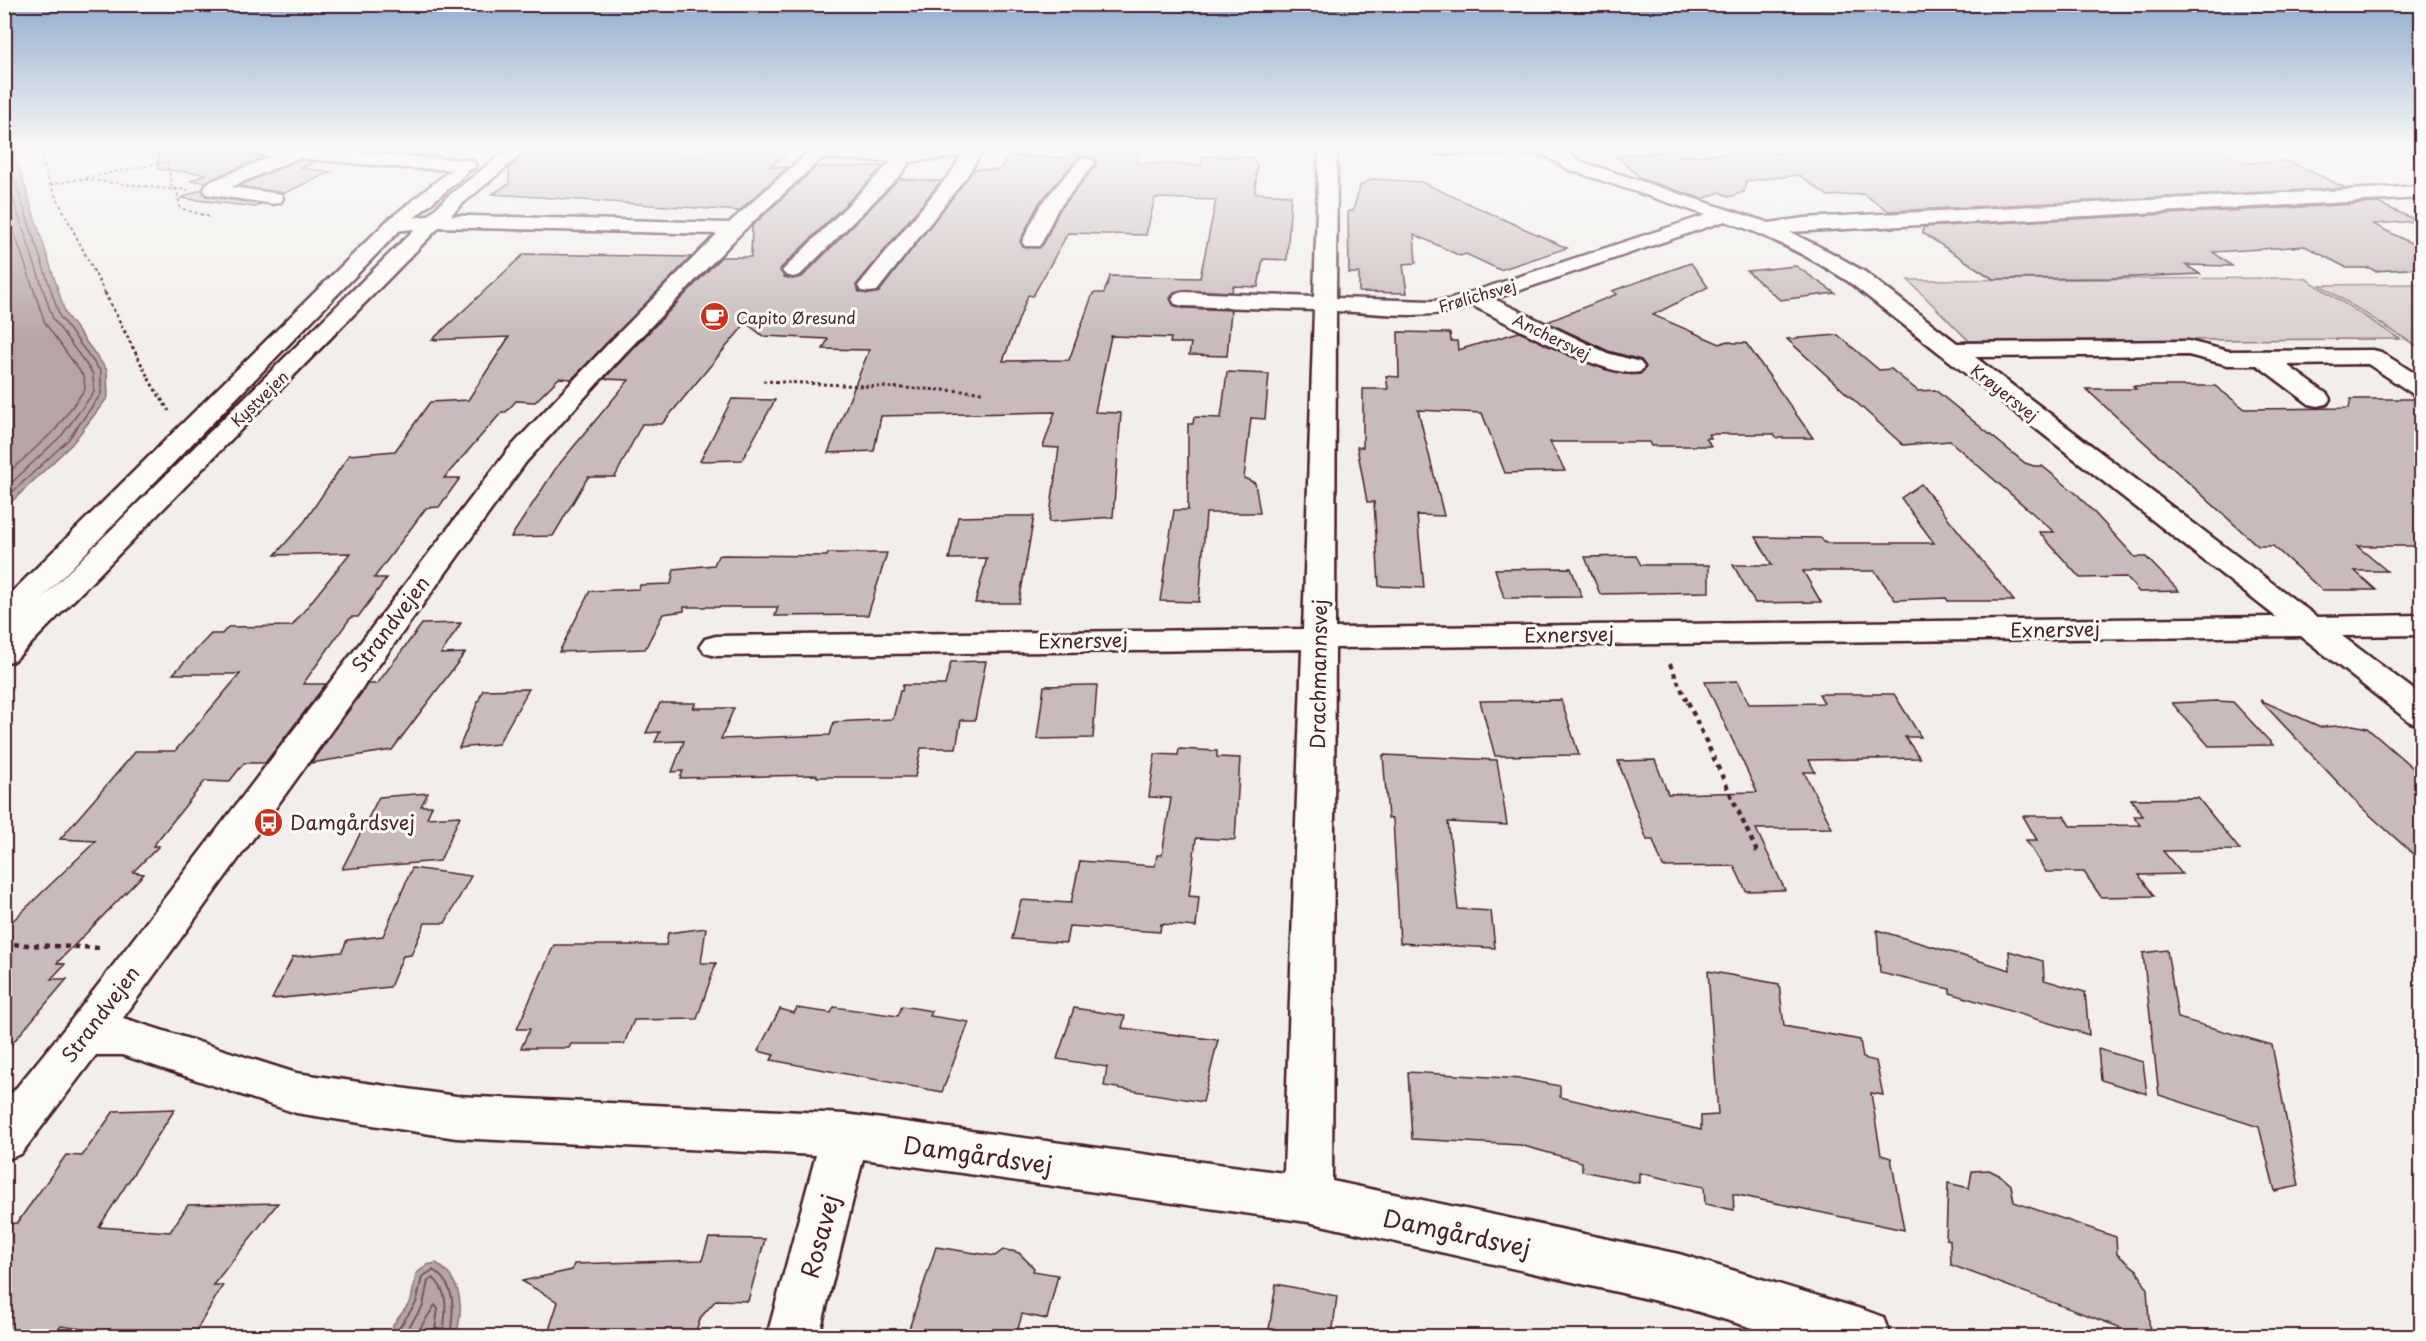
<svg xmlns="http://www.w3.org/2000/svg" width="2426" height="1341" viewBox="0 0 2426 1341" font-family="'Playpen Sans',sans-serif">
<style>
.green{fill:#d9d0cf;stroke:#92787d;stroke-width:1.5}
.water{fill:#b7a5a6;stroke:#8b6f75;stroke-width:1.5}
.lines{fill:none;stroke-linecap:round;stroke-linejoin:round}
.shore-far1{stroke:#76555c;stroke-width:1.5}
.shore{stroke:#76555c;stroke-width:2}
.building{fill:#c8bbbb;stroke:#4a1f2b;stroke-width:1.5;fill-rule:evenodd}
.minor-tunnel{stroke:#d0c5c5;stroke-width:20;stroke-dasharray:20 10;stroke-linecap:butt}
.minor-casing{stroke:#4a1f2b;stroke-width:5}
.major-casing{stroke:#4a1f2b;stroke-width:5}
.path-far3{stroke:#4a1f2b;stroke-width:2;stroke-dasharray:3 3;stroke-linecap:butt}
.path-far2{stroke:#4a1f2b;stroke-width:3;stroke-dasharray:3 3;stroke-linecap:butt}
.path-far1{stroke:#4a1f2b;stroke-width:4;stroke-dasharray:4.5 4.5;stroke-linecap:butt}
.path{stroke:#4a1f2b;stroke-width:4.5;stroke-dasharray:5 5;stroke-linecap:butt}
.minor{fill:#fdfcf7;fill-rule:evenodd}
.major{fill:#fdfcf7;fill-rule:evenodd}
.labels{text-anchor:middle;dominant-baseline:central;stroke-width:6;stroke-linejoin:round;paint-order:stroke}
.far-street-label{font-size:16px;fill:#4a1f2b;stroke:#fdfcf7}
.far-poi-label{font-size:16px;fill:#4a1f2b;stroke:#fdfcf7;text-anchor:start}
.street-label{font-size:20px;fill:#4a1f2b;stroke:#fdfcf7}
.poi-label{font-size:20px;fill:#4a1f2b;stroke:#fdfcf7;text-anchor:start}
.near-street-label{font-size:24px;fill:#4a1f2b;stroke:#fdfcf7}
</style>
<rect width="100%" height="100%" fill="#f2efeb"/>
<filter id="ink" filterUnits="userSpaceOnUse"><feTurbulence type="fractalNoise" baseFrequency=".0167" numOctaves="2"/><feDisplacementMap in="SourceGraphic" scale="12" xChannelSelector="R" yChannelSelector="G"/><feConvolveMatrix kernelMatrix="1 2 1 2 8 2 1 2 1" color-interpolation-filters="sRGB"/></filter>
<g filter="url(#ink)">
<g class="green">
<polygon points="2305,278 2400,339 1969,341 1908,280"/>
<polygon points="2421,284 2421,349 2320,285"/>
</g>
<g class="water">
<polygon points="4,149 13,149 66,315 107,370 108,397 72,444 5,508"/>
<path d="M436 1263C462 1280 464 1308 456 1336H392L393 1325 411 1301 416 1274 427 1265Z"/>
</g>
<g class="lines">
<g class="shore-far1">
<polyline points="4,171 53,319 93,374 94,392 62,435 4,490"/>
<polyline points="4,202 45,323 84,377 85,389 56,429 4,477"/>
<polyline points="4,500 68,440 101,394 101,372 60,317 15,182 7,149"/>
</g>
<g class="shore">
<path d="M398 1336 399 1328 416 1303 422 1277 433 1270C457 1286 454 1310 450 1336"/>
<path d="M406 1336V1331L423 1306 428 1281 433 1278C451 1293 445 1315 443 1336"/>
<polyline points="415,1336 435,1305 438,1309 434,1336"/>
</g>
</g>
<g class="building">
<polygon points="159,149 243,149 248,155 264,157 205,182 190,181 206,174 158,169"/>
<polygon points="530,149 793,149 770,167 788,167 739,211 492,194 509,184 509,168"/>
<polygon points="1766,149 1774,154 1825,149 2216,149 2247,163 2288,161 2346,188 1889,211 1863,194 1828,196 1799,175 1746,181 1744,192 1729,197 1720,192 1703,199 1642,179 1616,156 1672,151 1684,157"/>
<path d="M1089 152 1140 153 1137 163 1201 165 1202 156 1254 157V163H1257L1255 193 1291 195 1287 260 1263 259 1258 287 1233 286 1232 292 1182 290 1174 292 1170 298 1173 305 1182 308 1231 310 1227 356 1189 355 1191 343H1170L1171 338 1111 336 1095 412 1121 413 1113 517 1049 522 1059 448 1043 447 1055 412 881 416 874 451 828 453 869 350 823 349 828 339 763 336 746 323 662 424H642L615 477H588L553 536 511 537 556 468 629 380 604 379 721 257H751L752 226 816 167 884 166 780 269 784 277 792 279 802 277 899 179 941 181 856 285 859 292 869 294 879 292 974 169 1000 170 1009 156 1068 158 1076 153ZM1086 156 1094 158 1097 164 1059 211 1044 243 1039 248 1023 247 1020 241 1039 203 1078 158ZM1155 198 1216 200 1200 278 1110 276 1104 293H1093L1069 360 1003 361 1028 295 1033 296 1068 233 1146 235Z"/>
<polygon points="298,160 315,162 301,168 330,172 283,194 239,186"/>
<polygon points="1372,179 1421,182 1567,248 1500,270 1466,254 1460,256 1414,234 1416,263 1403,264 1407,293 1359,292 1359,273 1349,273 1348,211 1353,211 1360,186"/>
<polygon points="202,189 206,196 260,204 255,207 181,198"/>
<polygon points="2378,203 2418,221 2373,224 2421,248 2421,268 2375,271 2370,268 2347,268 2305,246 2213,252 2232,266 2186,265 2200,274 2112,278 1993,279 1923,233 1923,227"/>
<polygon points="524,254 691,257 572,379 559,378 535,402 516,401 506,412 502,412 444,478 460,478 439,507 426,508 374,578 387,578 358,617 351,617 303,684 326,684 265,763 244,763 229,782 205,781 153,846 159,846 133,872 144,874 57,963 65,964 51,979 67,979 4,1053 4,929 96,841 60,839 136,751 175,751 240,674 173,674 211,634 222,634 228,627 292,626 350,553 275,555 305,521 349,455 395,451 430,402 468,400 509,337 432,340"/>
<polygon points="1691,263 1708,287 1653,315 1720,344 1727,341 1734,343 1746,343 1813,438 1777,438 1774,434 1709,434 1711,438 1706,438 1711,446 1651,446 1649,442 1550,442 1565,471 1505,473 1482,413 1418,410 1444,516 1417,515 1424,588 1379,586 1374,502 1367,502 1357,447 1363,447 1363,389 1388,389 1386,376 1399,377 1398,332 1450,333 1451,341 1457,341 1458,350 1519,332 1604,369 1624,374 1640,374 1646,367 1641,360 1608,351 1547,322 1617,294 1612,291"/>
<polygon points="1796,266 1835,293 1780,300 1747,271"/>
<polygon points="1838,335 1879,370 1891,369 1918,391 1935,390 2025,463 2034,466 2042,466 2078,495 2135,557 2146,557 2179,591 2139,592 2126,577 2080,578 2039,532 2054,532 1950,441 1903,445 1787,339"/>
<polygon points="1227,372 1269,374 1265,419 1251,418 1244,478 1255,483 1260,513 1206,513 1199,602 1160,601 1174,510 1188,510 1188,424 1193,424 1194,417 1221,418"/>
<polygon points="2133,386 2215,386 2245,409 2349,408 2351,399 2421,399 2421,546 2357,546 2387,571 2355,571 2376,590 2322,590 2273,546 2258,546 2086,389 2136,389"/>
<polygon points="732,399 775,400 742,460 700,461"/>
<polygon points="1921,484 2014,601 1948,601 1946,598 1895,600 1875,571 1803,571 1821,602 1755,603 1733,565 1772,565 1756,537 1821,538 1825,543 1934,543 1901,498"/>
<polygon points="1004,516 1034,516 1019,603 975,603 987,558 949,559 958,517"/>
<polygon points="828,553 887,553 868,615 775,616 778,607 684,607 684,611 663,614 645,649 559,652 590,591 639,589 640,585 671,584 674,569 714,565 718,556 723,555 827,556"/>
<polygon points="1636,556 1641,565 1709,565 1709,592 1600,594 1585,557"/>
<polygon points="1571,568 1582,597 1504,598 1495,569"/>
<polygon points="461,623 441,654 465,653 392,750 311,763 368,684 377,684 422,624"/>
<polygon points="986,661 975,720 961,720 956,748 921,748 915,777 817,777 817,775 680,778 683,771 672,772 684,741 655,742 660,732 646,733 660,703 696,703 693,708 734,708 721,739 830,735 834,722 893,719 900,691 902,691 903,685 945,685 951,662"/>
<polygon points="1738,681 1749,704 1824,703 1819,694 1894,694 1921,737 1905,737 1920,758 1809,760 1815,772 1804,772 1832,828 1756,829 1785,890 1746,891 1734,866 1663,867 1653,840 1647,840 1618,761 1655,760 1668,794 1757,792 1705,682"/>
<polygon points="1090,685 1097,685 1093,738 1037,739 1044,686"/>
<polygon points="529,689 498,744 459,748 483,690"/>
<polygon points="1561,700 1579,755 1495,756 1480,701"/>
<polygon points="2260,700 2321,727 2353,725 2367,728 2421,775 2421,861 2362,808"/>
<polygon points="2217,701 2233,702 2273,745 2209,746 2172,703"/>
<polygon points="1179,749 1217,751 1217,757 1240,758 1235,840 1196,838 1189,896 1199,897 1196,927 1161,924 1160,932 1069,926 1066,943 1012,939 1021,900 1071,903 1080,861 1155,866 1157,855 1162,855 1171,798 1149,797 1155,754 1178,755"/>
<polygon points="1383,755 1497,760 1507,825 1448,822 1458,909 1491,911 1495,948 1400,943 1393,819 1388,818"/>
<polygon points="428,793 421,806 432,806 427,818 460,816 440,861 342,869 379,797"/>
<polygon points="2198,798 2240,850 2163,851 2182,874 2139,875 2154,896 2101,897 2084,872 2046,872 2026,840 2037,840 2023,816 2064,816 2070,826 2140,825 2134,816 2143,816 2131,799"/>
<polygon points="412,868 471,876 445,923 425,923 411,955 403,956 390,987 272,999 293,957 342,952 347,940 383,936"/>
<polygon points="706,928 701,963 716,963 697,1019 634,1020 624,1044 571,1044 569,1048 521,1048 530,1029 517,1029 554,945 666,945 668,933"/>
<polygon points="1877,930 2010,970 2009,951 2043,961 2044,980 2085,992 2089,1035 1950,993 1950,989 1880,973"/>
<polygon points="2167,950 2178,1018 2272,1045 2299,1186 2275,1191 2259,1127 2159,1095 2143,953"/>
<polygon points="1708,971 1779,984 1784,1026 1860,1040 1863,1058 1876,1061 1883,1095 1871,1093 1881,1155 1891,1158 1904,1230 1733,1194 1734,1210 1705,1204 1704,1187 1639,1173 1639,1183 1582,1171 1582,1162 1520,1145 1412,1139 1408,1072 1523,1079 1560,1086 1560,1097 1701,1130 1701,1116 1718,1115"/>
<polygon points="902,1006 932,1011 930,1016 969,1022 942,1092 771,1060 774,1055 758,1051 780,1009 794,1013 797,1008 831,1013 834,1007 898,1016"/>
<polygon points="1074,1008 1125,1016 1122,1028 1218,1040 1203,1102 1104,1086 1107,1067 1057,1059"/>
<polygon points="2098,1049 2143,1062 2147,1094 2101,1080"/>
<polygon points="175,1109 99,1227 170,1232 188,1205 278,1203 213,1285 223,1285 193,1336 122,1335 61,1326 54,1336 4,1336 4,1224 17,1223 66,1155 82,1156 114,1111"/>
<polygon points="1989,1170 2001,1176 2011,1185 2014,1202 2116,1237 2117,1254 2137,1270 2147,1289 2150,1336 2120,1336 2119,1327 1951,1265 1950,1240 1946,1239 1948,1183 1969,1188 1972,1171"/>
<polygon points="709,1238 765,1239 748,1301 716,1300 701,1317 694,1336 547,1336 558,1302 522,1281 572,1270 574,1264 702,1260"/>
<polygon points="936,1247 995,1256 1003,1250 1012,1251 1019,1253 1034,1268 1033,1271 1058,1275 1047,1319 1022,1314 1016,1336 933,1336 908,1332"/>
<polygon points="1276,1284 1337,1296 1332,1336 1268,1336"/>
</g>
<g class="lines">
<polyline class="minor-tunnel" points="1086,163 1095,152"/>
<defs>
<g id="minor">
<path d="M245 149C319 147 393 157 467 160L473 161 476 165 473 169 467 170 406 168 298 158 231 187 281 194 283 198 281 202 274 204 206 194 204 190 207 183 273 156 248 153Z"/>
<path d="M812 149 903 152 931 149H989L986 153 980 154 967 176 877 291 869 292 861 291 858 286 953 170 961 156 909 162 902 173 800 275 793 277 786 275 782 271 891 162 822 158 741 233 624 354 526 462 123 1018 296 1073 456 1096 845 1114 1284 1173 1302 649 716 656 705 653 700 646 705 639 716 636 1303 629 1314 310 1183 306 1175 304 1172 299 1175 294 1183 292 1314 297 1319 149H1337L1336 298 1431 301 1448 300 1706 215 1570 170 1542 154H1438L1432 153 1429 149H1561L1582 162 1769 223 1804 218 2422 186V198L1790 232 1830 252 1865 272 1957 343 2188 341 2228 351 2373 350 2381 352 2422 378V396L2413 394 2368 364 2287 365 2327 394 2330 399 2327 404 2318 406 2309 404 2257 365H2228L2188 355 1975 357 2317 617 2422 615V635L2342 636 2422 696V725L2410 722 2301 636 1335 648 1332 1181 1679 1254 1864 1310 1883 1317 1890 1336H1780L1679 1306 1308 1222 863 1159 819 1336H767L816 1155 456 1138 296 1113 122 1055H96L21 1154 4 1160V1103L69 1023 508 450 608 344 717 234 435 227 394 231 387 229 384 225 387 221 435 215 729 223ZM1725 221C1770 236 1810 257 1849 282L2276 617 1335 628 1336 311C1381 313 1429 321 1473 306 1507 322 1607 380 1640 372L1644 367 1640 362 1607 353 1494 299Z"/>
<polygon points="1086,158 1092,159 1095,163 1057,210 1042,242 1039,246 1025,246 1022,242 1041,204 1080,159"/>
</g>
<polygon id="major" points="508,149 528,149 461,205 15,660 4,663 4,634 13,625 4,627 4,600 387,221 453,168 465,168 468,172 401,229 41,599 447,197"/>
</defs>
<use href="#minor" class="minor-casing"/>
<use href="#major" class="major-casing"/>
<g class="path-far3">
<polyline points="39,149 50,185 106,295"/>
<polyline points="165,149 172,188 188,190"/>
<polyline points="590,149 703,157"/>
<polyline points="79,179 177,190 180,208 210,217"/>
<polyline points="50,185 166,162"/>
</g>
<g class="path-far2">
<polyline points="105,293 151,383 169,411"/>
<polyline points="763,381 983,392"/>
</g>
<polyline class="path-far1" points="1670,664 1688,704"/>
<g class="path">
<polyline points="1688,702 1758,854"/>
<polyline points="4,944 103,948"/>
</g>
<use href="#minor" class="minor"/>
<use href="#major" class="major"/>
</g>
</g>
<linearGradient id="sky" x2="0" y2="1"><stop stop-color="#94aece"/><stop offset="0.44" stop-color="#f9f8f6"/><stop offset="1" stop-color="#f9f8f6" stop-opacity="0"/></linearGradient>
<rect width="2426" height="337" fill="url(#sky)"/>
<defs>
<symbol id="cafe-disc" viewBox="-11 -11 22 22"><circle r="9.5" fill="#c8321e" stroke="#fdfcf7"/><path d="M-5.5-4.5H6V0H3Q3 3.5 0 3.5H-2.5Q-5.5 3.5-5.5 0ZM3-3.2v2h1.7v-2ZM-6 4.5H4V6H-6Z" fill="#fff"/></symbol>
<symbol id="bus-disc" viewBox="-11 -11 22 22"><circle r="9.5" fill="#c8321e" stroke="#fdfcf7"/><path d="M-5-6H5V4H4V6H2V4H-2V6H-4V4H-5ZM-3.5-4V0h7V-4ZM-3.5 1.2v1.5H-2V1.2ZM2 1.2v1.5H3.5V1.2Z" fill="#fff"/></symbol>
</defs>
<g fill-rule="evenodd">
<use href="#cafe-disc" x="698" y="300" width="33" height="33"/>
<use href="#bus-disc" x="252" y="806" width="33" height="33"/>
</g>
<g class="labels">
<g class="far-street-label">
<text transform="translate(1477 295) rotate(-16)">Frølichsvej</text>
<text transform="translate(1552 336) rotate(26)">Anchersvej</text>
<text transform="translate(2005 392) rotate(38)">Krøyersvej</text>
<text transform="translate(259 398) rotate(-44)">Kystvejen</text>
</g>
<g class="far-poi-label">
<text x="736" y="317">Capito Øresund</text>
</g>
<g class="street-label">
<text transform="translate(390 624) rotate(-53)">Strandvejen</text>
<text transform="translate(2055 629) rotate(-1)">Exnersvej</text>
<text transform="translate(1569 634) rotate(-1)">Exnersvej</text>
<text transform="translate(1083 640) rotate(-1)">Exnersvej</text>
<text transform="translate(1318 674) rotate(-89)">Drachmannsvej</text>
<text transform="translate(100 1014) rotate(-53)">Strandvejen</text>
</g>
<g class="poi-label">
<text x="290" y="822">Damgårdsvej</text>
</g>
<g class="near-street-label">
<text transform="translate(978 1154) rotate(8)">Damgårdsvej</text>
<text transform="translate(1457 1232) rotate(12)">Damgårdsvej</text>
<text transform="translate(819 1236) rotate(-75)">Rosavej</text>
</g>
</g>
<rect width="2426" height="1341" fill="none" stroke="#fdfcf7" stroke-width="24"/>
<rect x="12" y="12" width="2402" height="1317" fill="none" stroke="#4a1f2b" stroke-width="2" filter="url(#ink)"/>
</svg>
